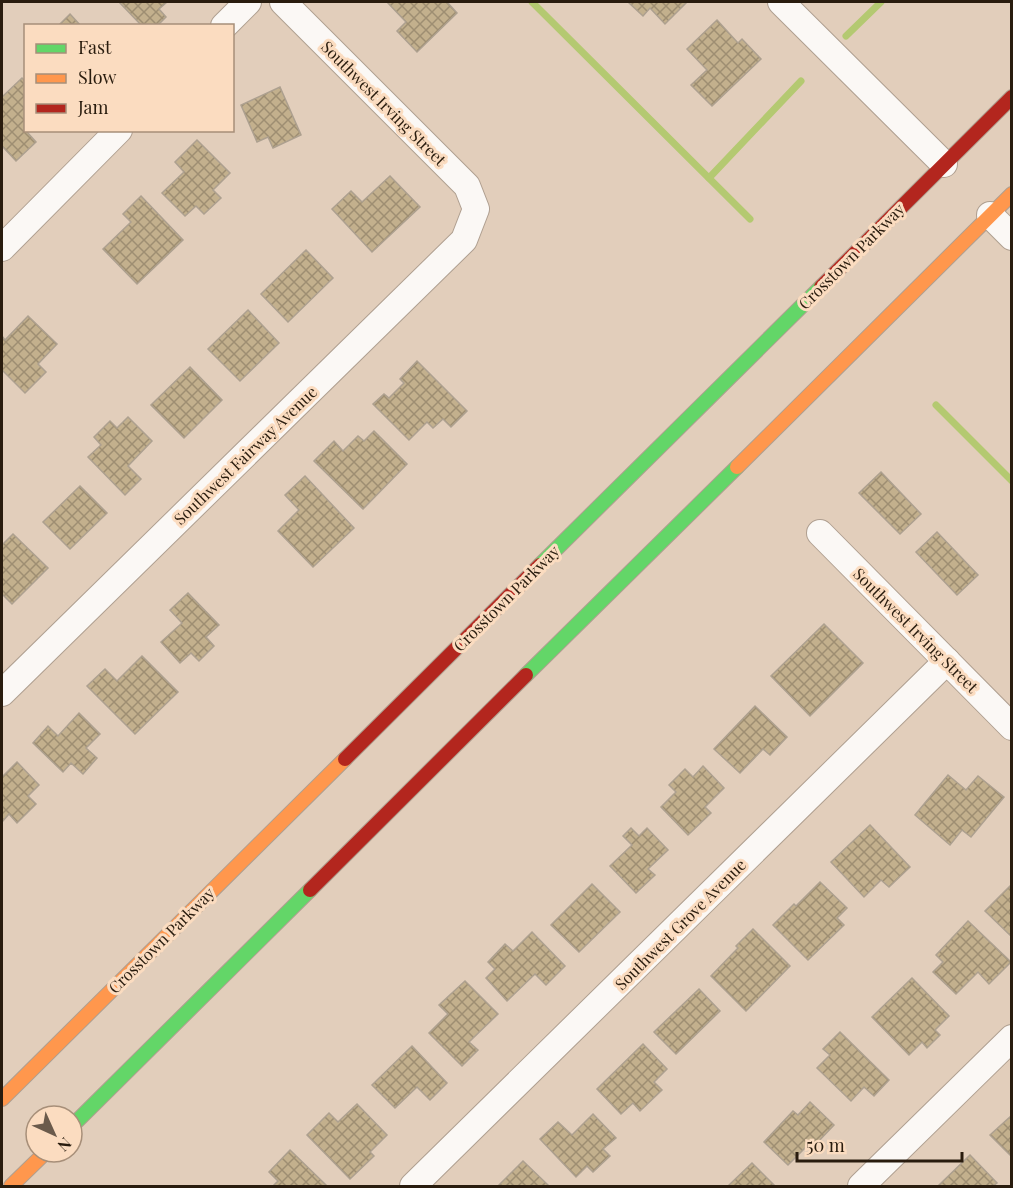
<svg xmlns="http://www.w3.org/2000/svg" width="1013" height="1188" viewBox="0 0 1013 1188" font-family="'Playfair Display',serif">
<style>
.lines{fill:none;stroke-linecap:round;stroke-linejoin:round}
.stream{stroke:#b4c971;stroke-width:7}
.building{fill:url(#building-cross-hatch);stroke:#ada08f;stroke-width:1.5}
.street-casing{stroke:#af9f90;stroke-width:28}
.fast-casing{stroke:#af9f90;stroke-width:16}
.slow-casing{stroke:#af9f90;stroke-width:16}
.jam-casing{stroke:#af9f90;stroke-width:16}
.street{stroke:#fbf8f5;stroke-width:26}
.fast{stroke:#63d668;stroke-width:14}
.slow{stroke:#ff974d;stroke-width:14}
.jam{stroke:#b3261e;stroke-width:14}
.labels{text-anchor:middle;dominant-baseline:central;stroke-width:6;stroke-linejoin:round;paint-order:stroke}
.street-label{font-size:16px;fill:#291c0e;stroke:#fbdcc0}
</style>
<defs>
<pattern id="building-cross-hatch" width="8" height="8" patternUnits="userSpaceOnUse" patternTransform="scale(1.5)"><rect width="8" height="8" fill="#c3b08d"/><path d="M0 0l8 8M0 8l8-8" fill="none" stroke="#9e8e72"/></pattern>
</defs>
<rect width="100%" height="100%" fill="#e2cebb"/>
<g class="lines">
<g class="stream">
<polyline points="532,2 750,219"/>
<polyline points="846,36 881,2"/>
<polyline points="709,178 801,81"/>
<polyline points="936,405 1012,481"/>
</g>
</g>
<g class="building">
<polygon points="119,2 167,2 159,9 166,17 157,26 142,26"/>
<polygon points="387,2 447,2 457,13 417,52 397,31 406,22"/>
<polygon points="628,2 687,2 665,24 650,8 643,16"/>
<polygon points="70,14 81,26 58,26"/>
<polygon points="717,20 738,43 742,39 761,59 712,106 691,85 707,70 687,49"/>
<polygon points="22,78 26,82 26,130 28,130 27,132 36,142 16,161 2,146 2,97"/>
<polygon points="280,87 301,135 273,148 268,137 257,142 241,105"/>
<polygon points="197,140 230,173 213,190 221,198 204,214 196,206 185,216 162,193 184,172 175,162"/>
<polygon points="390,176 420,207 372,252 332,209 351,191 362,202"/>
<polygon points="141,196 183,240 137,284 103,249 131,222 123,214"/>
<polygon points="306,250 333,278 288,322 261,294"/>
<polygon points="248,310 279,343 240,381 208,349"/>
<polygon points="28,316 57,344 38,364 46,372 25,393 2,370 2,336 5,340"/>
<polygon points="417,361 467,411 451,427 443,419 433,428 427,422 409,440 373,404 384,394 389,398 404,383 400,379"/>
<polygon points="190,367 222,400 184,438 151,405"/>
<polygon points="128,417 152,441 128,466 141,479 125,495 88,457 101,445 94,437 110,421 117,428"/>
<polygon points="374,431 407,464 363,509 314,461 334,441 343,451 358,436 364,441"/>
<polygon points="881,472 921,514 900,534 859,493"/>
<polygon points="305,476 354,528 313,567 278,531 299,510 285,495"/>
<polygon points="80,486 107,513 70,549 43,522"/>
<polygon points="937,532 978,575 957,595 916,552"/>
<polygon points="13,534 48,568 12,604 2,594 2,545"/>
<polygon points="188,593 219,625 206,637 214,646 199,661 191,653 180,663 161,642 182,623 170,610"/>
<polygon points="824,624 863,663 810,716 771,676"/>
<polygon points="142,656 178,692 135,734 87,686 105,669 117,681"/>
<polygon points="755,706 787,737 770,755 763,749 740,773 714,749"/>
<polygon points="79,713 100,734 86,748 97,758 83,774 71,763 63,772 33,743 48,726 58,736"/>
<polygon points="17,762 39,785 28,796 36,804 17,823 9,814 2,822 2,777"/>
<polygon points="703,766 724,788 705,807 711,813 688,835 661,807 676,792 669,785 685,769 693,777"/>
<polygon points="948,775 966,790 978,776 1004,797 971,837 962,830 950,845 915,815"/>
<polygon points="870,825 910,867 889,887 881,880 864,897 831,862"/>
<polygon points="631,828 639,836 647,828 668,850 648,869 655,875 636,893 610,866 632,845 623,836"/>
<polygon points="820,882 847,908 837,918 844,925 808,960 773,925 794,904 796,906"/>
<polygon points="592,884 620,912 579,952 551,925"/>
<polygon points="1012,884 1012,937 985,911"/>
<polygon points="968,921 1011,962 989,984 978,972 956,994 933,972 943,962 936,955"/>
<polygon points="753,929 790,966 746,1011 711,976 738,948 736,946"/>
<polygon points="532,932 565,966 546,985 535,974 507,1001 486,978 495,969 488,962 505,944 513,951"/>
<polygon points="912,978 949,1016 935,1030 940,1035 927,1048 922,1042 909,1055 872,1017"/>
<polygon points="465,981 498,1014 469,1042 478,1050 462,1066 429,1033 448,1014 439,1005"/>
<polygon points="699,989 720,1011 676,1054 654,1032"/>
<polygon points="840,1032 889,1080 874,1096 864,1087 851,1101 817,1068 830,1055 823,1049"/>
<polygon points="643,1044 667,1069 654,1082 662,1090 640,1111 633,1103 621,1114 597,1089"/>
<polygon points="412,1046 447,1083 430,1100 417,1087 395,1108 372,1085"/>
<polygon points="810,1102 834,1125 815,1145 811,1142 788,1165 764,1142 793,1111 798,1115"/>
<polygon points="357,1104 387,1135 370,1152 374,1156 350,1179 307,1135 329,1113 338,1122"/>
<polygon points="593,1114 616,1138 603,1149 610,1156 593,1172 587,1166 576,1177 540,1139 558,1122 572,1135"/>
<polygon points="1010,1117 1012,1118 1012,1157 990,1135"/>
<polygon points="290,1150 327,1186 273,1186 278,1181 269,1172"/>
<polygon points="970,1155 997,1183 993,1186 938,1186"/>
<polygon points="523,1161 549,1186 498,1186"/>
<polygon points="752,1163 775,1186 728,1186"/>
</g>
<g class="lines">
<defs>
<g id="street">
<polyline points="781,2 944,164"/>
<polyline points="224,26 248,2"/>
<polyline points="990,215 1012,237"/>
<polyline points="2,248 119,130"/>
<polyline points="820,533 1012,727"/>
<polyline points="2,693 464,240 476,209 467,186 283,2"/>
<polyline points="413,1186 947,661"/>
<polyline points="861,1186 1012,1038"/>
</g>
<g id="fast">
<polyline points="540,565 821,287"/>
<polyline points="526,675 737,467"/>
<polyline points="72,1126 310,890"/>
</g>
<g id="slow">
<polyline points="737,467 1012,194"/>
<polyline points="2,1099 345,759"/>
<polyline points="11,1186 46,1152"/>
</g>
<g id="jam">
<polyline points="821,287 1012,97"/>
<polyline points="345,759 540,565"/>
<polyline points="310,890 526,675"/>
</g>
</defs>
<use href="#street" class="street-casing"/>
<use href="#fast" class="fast-casing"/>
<use href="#slow" class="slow-casing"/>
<use href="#jam" class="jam-casing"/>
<use href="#street" class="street"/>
<use href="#fast" class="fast"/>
<use href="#slow" class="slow"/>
<use href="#jam" class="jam"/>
</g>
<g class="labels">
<g class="street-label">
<text transform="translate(384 103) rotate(45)">Southwest Irving Street</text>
<text transform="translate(851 256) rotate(-45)">Crosstown Parkway</text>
<text transform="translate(245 455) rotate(-44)">Southwest Fairway Avenue</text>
<text transform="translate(506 598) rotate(-45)">Crosstown Parkway</text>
<text transform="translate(916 630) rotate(45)">Southwest Irving Street</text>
<text transform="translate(680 924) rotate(-45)">Southwest Grove Avenue</text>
<text transform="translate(161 940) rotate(-45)">Crosstown Parkway</text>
</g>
</g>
<rect width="1013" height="1188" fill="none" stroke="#291c0e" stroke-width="6"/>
<rect x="24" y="24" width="210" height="108" fill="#fbdcc0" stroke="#a78f79" stroke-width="1.5"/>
<rect x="36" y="44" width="30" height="9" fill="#63d668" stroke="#a78f79" stroke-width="1.5"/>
<text x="78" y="54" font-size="18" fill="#291c0e">Fast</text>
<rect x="36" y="74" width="30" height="9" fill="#ff974d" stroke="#a78f79" stroke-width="1.5"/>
<text x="78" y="84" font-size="18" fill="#291c0e">Slow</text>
<rect x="36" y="104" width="30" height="9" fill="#b3261e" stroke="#a78f79" stroke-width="1.5"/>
<text x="78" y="114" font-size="18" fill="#291c0e">Jam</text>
<g transform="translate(54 1134) rotate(135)"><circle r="28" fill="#fbdcc0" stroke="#a78f79" stroke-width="1.5"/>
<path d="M0-4.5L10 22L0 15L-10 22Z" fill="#6a5a4b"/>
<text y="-9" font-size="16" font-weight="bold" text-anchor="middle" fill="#291c0e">N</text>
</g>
<path d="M797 1152v9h165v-9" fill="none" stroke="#291c0e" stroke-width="3"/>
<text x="806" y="1152" font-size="18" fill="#291c0e" stroke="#fbdcc0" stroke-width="4.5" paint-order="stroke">50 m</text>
</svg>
